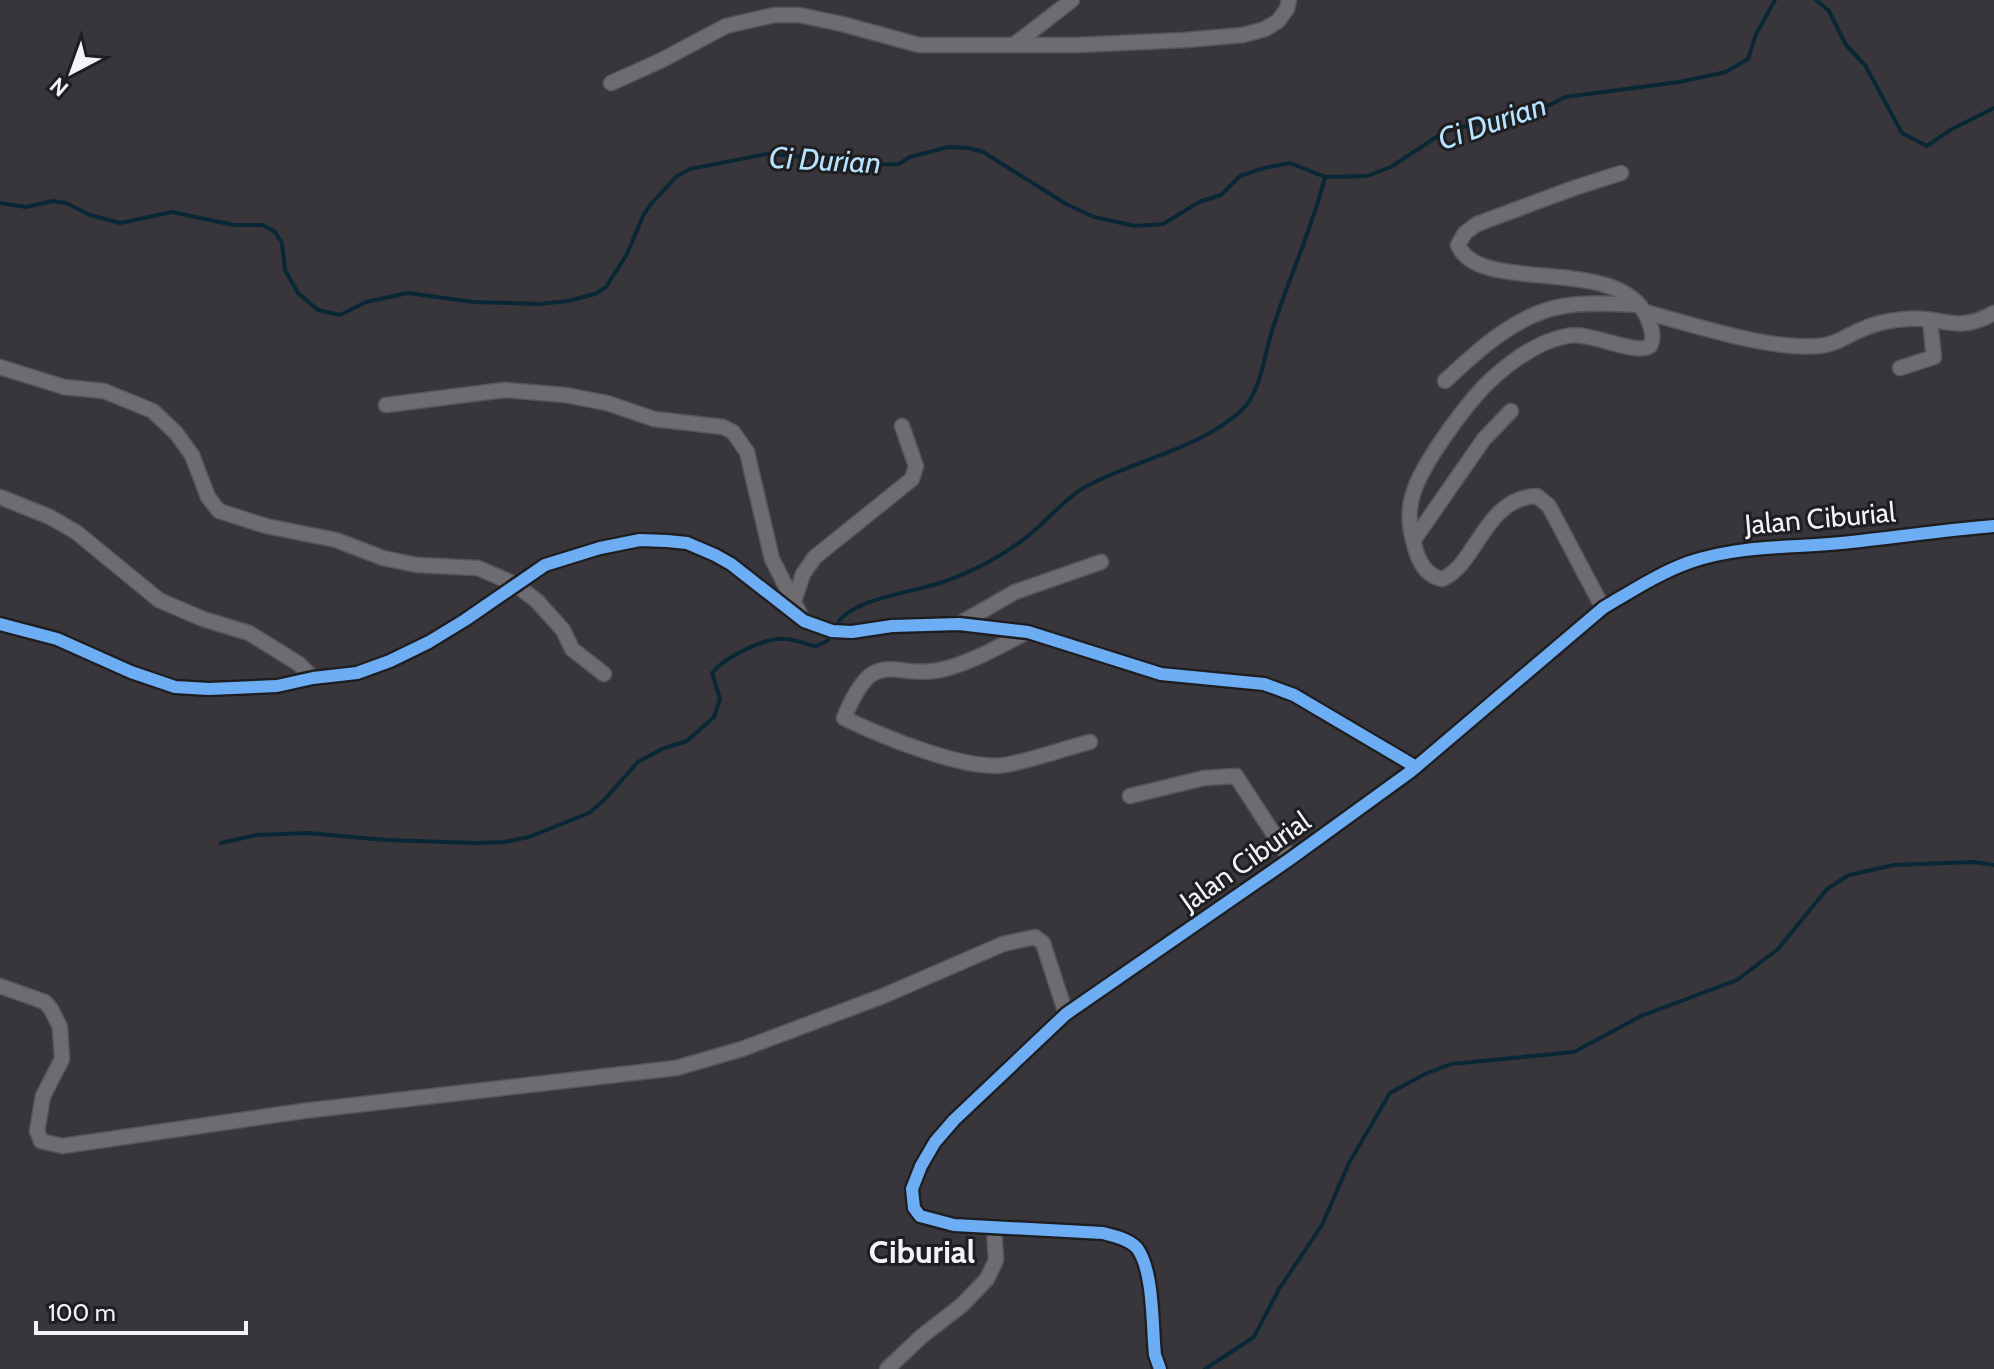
<svg xmlns="http://www.w3.org/2000/svg" width="1994" height="1369" viewBox="0 0 1994 1369" font-family="Cabin,sans-serif">
<style>
.lines{fill:none;stroke-linecap:round;stroke-linejoin:round}
.stream{stroke:#0a2736;stroke-width:4}
.street-casing{stroke:#565559;stroke-width:17}
.street{stroke:#6e6c70;stroke-width:14}
.cycleway-casing{stroke:#1e1d20;stroke-width:17}
.cycleway{stroke:#6dadf4;stroke-width:12}
.labels{text-anchor:middle;dominant-baseline:central;stroke-width:6;stroke-linejoin:round;paint-order:stroke}
.street-label{font-size:28px;fill:#f3f3f7;stroke:#1e1d20}
.water-label{font-size:30px;font-style:italic;fill:#b6e3fe;stroke:#1e1d20}
.quarter-label{font-size:32px;font-weight:bold;fill:#f3f3f7;stroke:#1e1d20}
</style>
<rect width="100%" height="100%" fill="#38363b"/>
<g class="lines">
<g class="stream">
<polyline points="1816,0 1829,11 1846,45 1865,65 1902,133 1927,146 1952,129 1994,108"/>
<polyline points="0,203 26,207 53,201 66,203 90,215 120,223 172,212 234,225 263,225 275,232 282,243 285,270 298,293 318,310 340,315 366,302 408,293 473,302 539,304 568,301 595,294 606,287 627,254 643,216 650,205 677,176 690,169 767,154 823,158 862,165 899,164 910,157 948,147 969,148 983,152 1066,204 1094,217 1135,226 1163,224 1199,202 1221,195 1240,176 1264,168 1290,163 1325,177 1367,176 1391,167 1444,132 1470,125 1497,123 1552,104 1565,97 1679,82 1726,72 1748,59 1756,34 1775,0"/>
<path d="M836 626C848 599 914 592 940 583 973 572 1009 553 1035 530 1051 516 1066 498 1085 487 1136 459 1198 450 1242 410 1261 392 1264 355 1272 331 1288 279 1312 230 1325 177"/>
<path d="M221 843 257 835 308 833 385 840 476 843 504 842 529 837 589 813 604 800 638 762 662 749 687 741 714 717 720 699 712 673C724 658 764 637 785 639 795 639 806 645 816 646L827 641 832 634"/>
<polyline points="1205,1369 1254,1337 1279,1289 1322,1225 1349,1163 1390,1093 1425,1074 1451,1064 1574,1052 1641,1016 1737,980 1778,949 1827,889 1849,875 1894,865 1973,862 1994,865"/>
</g>
<defs>
<g id="street">
<polyline points="1015,44 1072,0"/>
<polyline points="611,83 660,61 726,26 774,15 799,15 842,24 919,45 1077,45 1185,40 1243,35 1265,29 1278,21 1287,9 1289,0"/>
<path d="M1645 312C1695 325 1767 350 1818 346 1834 345 1845 337 1858 331 1873 324 1889 320 1905 319 1942 315 1955 335 1994 313"/>
<polyline points="0,367 64,387 104,391 153,411 176,433 192,455 208,497 219,511 266,526 336,540 383,558 417,565 478,568 515,584 537,601 563,630 572,649 604,674"/>
<polyline points="1900,368 1934,357 1930,321"/>
<path d="M1445 381C1478 350 1518 313 1564 306 1588 302 1614 304 1638 305"/>
<polyline points="386,405 504,390 565,395 607,403 654,419 723,427 733,432 747,452 772,559 800,614"/>
<polyline points="0,497 50,517 76,532 159,600 203,619 249,633 299,664 313,678"/>
<polyline points="1413,541 1484,439 1511,411"/>
<polyline points="793,604 803,574 815,557 912,479 916,466 902,426"/>
<path d="M1603 608 1549 506 1537 496C1484 498 1477 565 1442 579 1420 575 1415 550 1411 531 1409 519 1409 506 1413 494 1421 465 1469 399 1493 378 1513 360 1539 341 1567 336 1591 331 1635 356 1650 346 1655 336 1651 327 1647 317 1618 253 1479 296 1458 245L1465 233 1477 224 1574 188 1621 173"/>
<polyline points="0,624 57,639 131,672 175,687 209,689 277,686 313,678 357,673 390,661 429,642 465,620 545,565 600,548 640,540 667,541 687,543 715,555 731,564 804,621 832,631 852,632 892,626 959,624 1028,632 1161,674 1264,684 1294,695 1416,767"/>
<polyline points="959,624 1015,592 1101,562"/>
<path d="M1027 632C1002 645 976 660 948 668 893 684 876 639 844 718 881 736 965 771 1005 765 1033 760 1062 749 1090 742"/>
<polyline points="1130,796 1204,778 1236,776 1290,859"/>
<polyline points="0,986 45,1002 51,1009 60,1027 62,1059 43,1096 37,1131 41,1141 62,1146 303,1111 676,1068 742,1049 883,996 1003,944 1035,937 1043,943 1066,1014"/>
<polyline points="887,1369 922,1336 962,1305 987,1279 996,1260 994,1227"/>
<path d="M1160 1369 1155 1355C1152 1327 1154 1271 1137 1248 1129 1239 1114 1236 1103 1233L954 1225 920 1216 914 1208 912 1189 921 1166 935 1142 954 1120 1066 1014 1290 859 1410 772 1603 608C1630 592 1659 573 1690 562 1741 545 1789 548 1841 543 1892 538 1943 530 1994 526"/>
</g>
</defs>
<use href="#street" class="street-casing"/>
<use href="#street" class="street"/>
<defs>
<g id="cycleway">
<polyline points="0,624 57,639 131,672 175,687 209,689 277,686 313,678 357,673 390,661 429,642 465,620 545,565 600,548 640,540 667,541 687,543 715,555 731,564 804,621 832,631 852,632 892,626 959,624 1028,632 1161,674 1264,684 1294,695 1416,767"/>
<path d="M1160 1369 1155 1355C1152 1327 1154 1271 1137 1248 1129 1239 1114 1236 1103 1233L954 1225 920 1216 914 1208 912 1189 921 1166 935 1142 954 1120 1066 1014 1290 859 1410 772 1603 608C1630 592 1659 573 1690 562 1741 545 1789 548 1841 543 1892 538 1943 530 1994 526"/>
</g>
</defs>
<use href="#cycleway" class="cycleway-casing"/>
<use href="#cycleway" class="cycleway"/>
</g>
<g class="labels">
<g class="street-label">
<text transform="translate(1820 518) rotate(-5)">Jalan Ciburial</text>
<text transform="translate(1245 861) rotate(-35)">Jalan Ciburial</text>
</g>
<g class="water-label">
<text transform="translate(1492 122) rotate(-19)">Ci Durian</text>
<text transform="translate(825 160) rotate(3)">Ci Durian</text>
</g>
<g class="quarter-label">
<text x="922" y="1251">Ciburial</text>
</g>
</g>
<g transform="translate(72 72) rotate(221)" stroke="#1e1d20" stroke-width="6" paint-order="stroke">
<path d="M0-6L14 30L0 20L-14 30Z" fill="#f3f3f7"/>
<text y="-12" font-size="22" font-weight="bold" text-anchor="middle" fill="#f3f3f7">N</text>
</g>
<path d="M36 1321v12h210v-12" fill="none" stroke="#f3f3f7" stroke-width="4"/>
<text x="48" y="1321" font-size="24" fill="#f3f3f7" stroke="#1e1d20" stroke-width="6" paint-order="stroke">100 m</text>
</svg>
